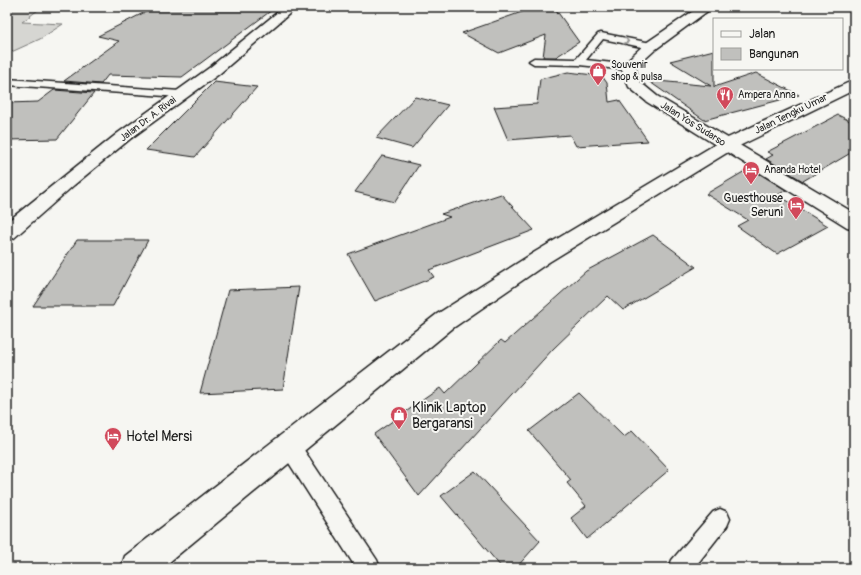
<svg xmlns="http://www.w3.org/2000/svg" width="861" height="575" viewBox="0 0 861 575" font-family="Pangolin,sans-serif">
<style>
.green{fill:#d6d6d2;stroke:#797977}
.building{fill:#c0c0bd;stroke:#1c1c1c}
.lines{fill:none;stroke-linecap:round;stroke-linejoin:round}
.service-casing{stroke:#1c1c1c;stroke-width:3}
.tertiary-casing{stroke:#1c1c1c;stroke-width:3}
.secondary-casing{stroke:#1c1c1c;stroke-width:3}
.service{fill:#f6f6f2;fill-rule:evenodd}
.tertiary{fill:#f6f6f2;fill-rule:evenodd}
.secondary{fill:#f6f6f2;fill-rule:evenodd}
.oneway{stroke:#949492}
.labels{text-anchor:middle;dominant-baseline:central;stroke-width:4;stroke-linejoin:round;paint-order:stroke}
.far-poi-label{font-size:10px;fill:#1c1c1c;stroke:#f6f6f2;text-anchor:start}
.far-street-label{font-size:10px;fill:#1c1c1c;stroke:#f6f6f2}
.poi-label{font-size:12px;fill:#1c1c1c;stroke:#f6f6f2;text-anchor:end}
.near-poi-label{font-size:14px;fill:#1c1c1c;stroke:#f6f6f2;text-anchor:start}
</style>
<rect width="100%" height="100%" fill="#f6f6f2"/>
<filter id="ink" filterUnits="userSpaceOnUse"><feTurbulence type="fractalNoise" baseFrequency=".025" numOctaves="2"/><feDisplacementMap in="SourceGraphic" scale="8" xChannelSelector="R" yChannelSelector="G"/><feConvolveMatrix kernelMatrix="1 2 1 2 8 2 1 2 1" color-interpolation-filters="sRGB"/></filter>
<g filter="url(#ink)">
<polygon class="green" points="7,7 42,7 22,22 63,24 40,39 7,54"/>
<g class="building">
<polygon points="155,7 276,7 182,77 108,75 101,84 64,81 119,41 98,36"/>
<polygon points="536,7 554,7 579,42 556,57 543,57 546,35 499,53 462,33"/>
<polygon points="714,50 714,87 756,73 799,95 704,120 647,80 711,86 670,61"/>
<polygon points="568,72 602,76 607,83 609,102 619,100 648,141 576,146 570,135 508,140 494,107 537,104 540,79"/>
<polygon points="214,82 257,87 195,157 146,150"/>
<polygon points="54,90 94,93 57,139 7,140 7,103 38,102"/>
<polygon points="415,97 448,105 412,148 376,138"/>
<polygon points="838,115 854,123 854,151 803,181 766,159 773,155 767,152"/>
<polygon points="382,156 419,165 395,202 355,192"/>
<polygon points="750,168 786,190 778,195 828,226 777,254 737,226 748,220 706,194"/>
<polygon points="501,194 534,230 429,270 434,277 375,301 348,254 450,217 441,214"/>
<polygon points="653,235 696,267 623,310 608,296 553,349 419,496 374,434 440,388 445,394 501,340 505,343 586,271"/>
<polygon points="77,240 148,240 113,306 33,306"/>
<polygon points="299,287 283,389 200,393 228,290"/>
<polygon points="579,393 624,437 632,431 669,470 587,539 571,518 586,506 567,483 571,480 529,431"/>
<polygon points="475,471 540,541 516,568 502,568 441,496"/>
</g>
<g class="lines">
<defs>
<g id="service">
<polygon points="601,33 651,43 655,46 651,49 603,39 586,60 631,65 633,67 628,70 579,65 534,64 529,61 534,58 576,59 598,34"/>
<polygon points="7,79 180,91 185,94 180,97 7,85"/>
<polygon points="289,436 296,438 377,560 380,568 356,568 282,452 279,445 282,438"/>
<polygon points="720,509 727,512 730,519 727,526 694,568 669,568 672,560 713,512"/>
</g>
<polygon id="tertiary" points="699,7 713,7 656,49 635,68 640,82 657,96 854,213 854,229 847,227 647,102 629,87 621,67 623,64 646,43"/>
<g id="secondary">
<polygon points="284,7 297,7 219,74 130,139 74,185 14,238 7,240 7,222 118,133 209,68"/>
<polygon points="854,80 854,90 733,149 549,262 453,328 162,568 121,568 125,556 437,314 535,252 721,141"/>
</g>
</defs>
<use href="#service" class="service-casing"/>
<use href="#tertiary" class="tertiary-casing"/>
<use href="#secondary" class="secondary-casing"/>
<use href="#service" class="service"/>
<use href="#tertiary" class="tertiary"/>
<use href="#secondary" class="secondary"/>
</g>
<defs><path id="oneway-chevron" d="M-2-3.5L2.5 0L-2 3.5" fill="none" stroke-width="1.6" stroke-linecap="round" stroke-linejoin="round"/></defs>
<use class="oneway" href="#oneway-chevron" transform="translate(626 41) rotate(12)"/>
</g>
<defs>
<symbol id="shop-pin" viewBox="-11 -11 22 30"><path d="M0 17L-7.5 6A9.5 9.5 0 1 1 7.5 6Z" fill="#d1495b" stroke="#f6f6f2"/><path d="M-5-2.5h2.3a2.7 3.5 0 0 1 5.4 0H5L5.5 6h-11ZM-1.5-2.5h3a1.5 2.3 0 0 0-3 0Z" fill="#fff"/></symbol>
<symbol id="restaurant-pin" viewBox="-11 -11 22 30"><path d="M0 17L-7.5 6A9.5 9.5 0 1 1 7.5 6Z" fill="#d1495b" stroke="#f6f6f2"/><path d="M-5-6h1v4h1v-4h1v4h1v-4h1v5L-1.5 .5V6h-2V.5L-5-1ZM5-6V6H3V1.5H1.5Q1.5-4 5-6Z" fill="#fff"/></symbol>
<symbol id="hotel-pin" viewBox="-11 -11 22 30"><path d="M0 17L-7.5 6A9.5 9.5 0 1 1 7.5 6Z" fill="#d1495b" stroke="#f6f6f2"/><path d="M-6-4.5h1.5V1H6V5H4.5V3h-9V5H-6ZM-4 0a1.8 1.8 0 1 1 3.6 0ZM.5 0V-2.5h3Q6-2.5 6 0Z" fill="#fff"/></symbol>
</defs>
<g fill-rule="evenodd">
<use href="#shop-pin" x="588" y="61" width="20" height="27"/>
<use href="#restaurant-pin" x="715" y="85" width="20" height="27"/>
<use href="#hotel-pin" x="741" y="160" width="20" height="27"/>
<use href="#hotel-pin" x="786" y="195" width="20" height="27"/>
<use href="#shop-pin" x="389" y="405" width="20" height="27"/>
<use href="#hotel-pin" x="103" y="426" width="20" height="27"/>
</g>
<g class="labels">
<g class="far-poi-label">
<text x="611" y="65">Souvenir<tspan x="611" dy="12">shop &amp; pulsa</tspan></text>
<text x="738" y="95">Ampera Anna</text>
<text x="764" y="170">Ananda Hotel</text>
</g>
<g class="far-street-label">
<text transform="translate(791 114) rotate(-26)">Jalan Tengku Umar</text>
<text transform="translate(148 119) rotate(-37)">Jalan Dr. A. Rivai</text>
<text transform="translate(693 124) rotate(32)">Jalan Yos Sudarso</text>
</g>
<g class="poi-label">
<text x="783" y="198">Guesthouse<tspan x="783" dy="14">Seruni</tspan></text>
</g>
<g class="near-poi-label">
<text x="412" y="407">Klinik Laptop<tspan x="412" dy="16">Bergaransi</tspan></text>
<text x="126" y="436">Hotel Mersi</text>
</g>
</g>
<rect width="861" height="575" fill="none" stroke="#f6f6f2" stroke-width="24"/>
<rect x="12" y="12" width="837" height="551" fill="none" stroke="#1c1c1c" stroke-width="1.5" filter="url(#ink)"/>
<rect x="713" y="18" width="130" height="52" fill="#f6f6f2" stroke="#9f9f9c"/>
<rect x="721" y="31" width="20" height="6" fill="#f6f6f2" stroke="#9f9f9c"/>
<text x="749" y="38" font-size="12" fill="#1c1c1c">Jalan</text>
<rect x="721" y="48" width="20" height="12" fill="#c0c0bd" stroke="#9f9f9c"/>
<text x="749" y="58" font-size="12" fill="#1c1c1c">Bangunan</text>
</svg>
